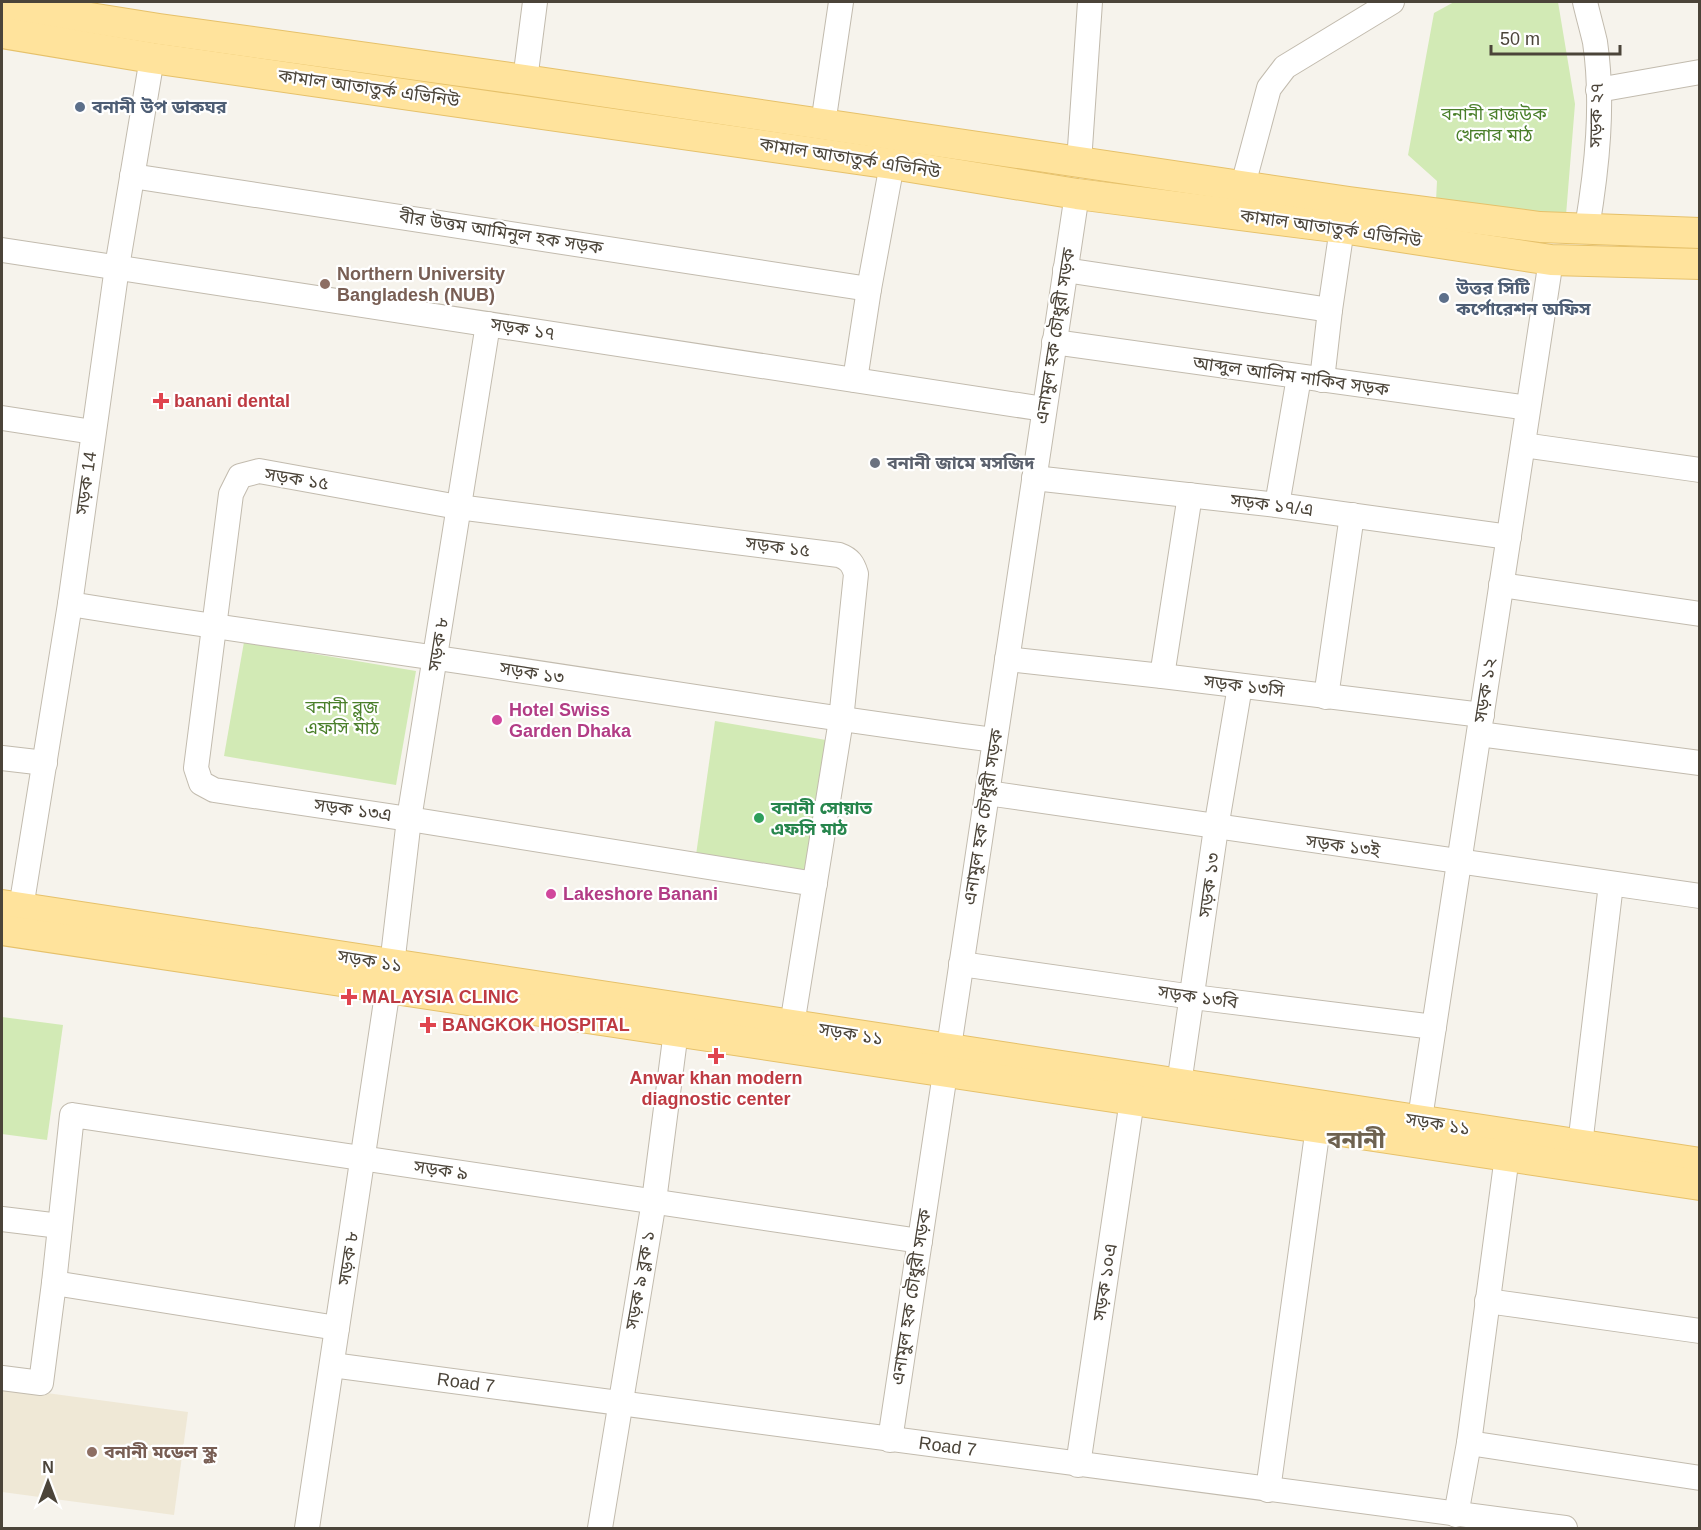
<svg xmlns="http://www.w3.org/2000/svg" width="1701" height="1530" viewBox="0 0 1701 1530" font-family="Helvetica,'Noto Sans Bengali',sans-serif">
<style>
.education{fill:#efe8d6}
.green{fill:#d2eab5}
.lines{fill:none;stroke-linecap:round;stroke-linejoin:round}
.minor-casing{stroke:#c2bbae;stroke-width:26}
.major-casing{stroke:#e6c16a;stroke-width:32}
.minor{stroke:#fff;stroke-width:24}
.major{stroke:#ffe39c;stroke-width:30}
.service-dot{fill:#5c6f8a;stroke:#fff;stroke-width:2}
.education-dot{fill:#8d6e63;stroke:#fff;stroke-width:2}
.health-dot{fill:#e0444e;stroke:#fff;stroke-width:2}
.worship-dot{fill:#6b7280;stroke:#fff;stroke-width:2}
.hotel-dot{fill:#d1479c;stroke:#fff;stroke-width:2}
.leisure-dot{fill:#2e9e5b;stroke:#fff;stroke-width:2}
.labels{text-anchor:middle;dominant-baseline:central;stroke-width:4.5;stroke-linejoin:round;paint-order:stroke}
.street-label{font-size:18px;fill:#4b4439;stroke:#fff}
.service-label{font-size:18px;font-weight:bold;fill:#4e5e75;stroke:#fff;text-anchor:start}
.park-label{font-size:18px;fill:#4a7f2a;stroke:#fff}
.education-label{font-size:18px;font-weight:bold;fill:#785e54;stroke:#fff;text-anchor:start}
.health-label{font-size:18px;font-weight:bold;fill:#be3a42;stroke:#fff;text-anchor:start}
.worship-label{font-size:18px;font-weight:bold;fill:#5b616d;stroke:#fff;text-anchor:start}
.hotel-label{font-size:18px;font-weight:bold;fill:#b23c85;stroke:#fff;text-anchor:start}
.leisure-label{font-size:18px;font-weight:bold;fill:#27864d;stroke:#fff;text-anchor:start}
.district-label{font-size:24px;font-weight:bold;fill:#6e6250;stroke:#fff}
</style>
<rect width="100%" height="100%" fill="#f6f3ec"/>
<polygon class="education" points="2,1387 188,1412 174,1515 2,1492"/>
<g class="green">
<polygon points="1454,2 1558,2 1575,104 1566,215 1436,201 1437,181 1408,155 1434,13"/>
<polygon points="244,642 416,671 396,785 224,756"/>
<polygon points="715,721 826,740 810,872 696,855"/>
<polygon points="2,1017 63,1025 47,1140 2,1134"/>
</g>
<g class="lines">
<defs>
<g id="minor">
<path d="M1585 2C1588 15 1592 29 1595 42 1604 103 1597 168 1587 228"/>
<polyline points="525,80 535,2"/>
<polyline points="1598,90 1700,72"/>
<polyline points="823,124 841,2"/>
<polyline points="1079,162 1090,2"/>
<polyline points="132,176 869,289"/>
<polyline points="1243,185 1269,88 1285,67 1392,2"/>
<polyline points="2,250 1044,409"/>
<polyline points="1065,270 1330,310"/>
<polyline points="1054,342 1528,408"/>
<polyline points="855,380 869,289 892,164"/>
<polyline points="1322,380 1330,310 1342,228"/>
<polyline points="2,418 93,432"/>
<polyline points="1523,445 1700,470"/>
<polyline points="1034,478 1277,505 1509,537"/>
<polyline points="1277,505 1299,377"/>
<polyline points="1501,585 1700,614"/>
<path d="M70 604C192 624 315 640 437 658 623 685 808 716 995 740"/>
<polyline points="1007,659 1162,676 1482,715"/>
<polyline points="1162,676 1190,495"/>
<polyline points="1326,697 1352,515"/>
<polyline points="1479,734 1700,763"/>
<polyline points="2,758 45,763"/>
<polyline points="987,793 1700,896"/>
<polyline points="21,908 70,604 117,267 152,58"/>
<polyline points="961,964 1193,997 1434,1027"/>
<polyline points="392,965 409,819 488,324"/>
<path d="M792 1025 841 720 856 574C853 564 850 559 839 555L458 507 259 471 240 476 231 494 196 768 201 783 214 790 409 819 815 884"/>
<polyline points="1179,1084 1216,828 1240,686"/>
<polyline points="1417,1138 1551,260"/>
<polyline points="1580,1145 1611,884"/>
<polyline points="2,1219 60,1226"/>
<polyline points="54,1283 337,1328"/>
<polyline points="1487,1301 1700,1331"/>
<path id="s1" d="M332 1365 1565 1528"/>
<polyline points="2,1378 41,1383 54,1283 72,1115 920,1241"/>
<polyline points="890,1440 1077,194"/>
<polyline points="1469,1443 1700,1478"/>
<polyline points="1078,1465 1132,1100"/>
<polyline points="1268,1490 1318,1127"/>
<polyline points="1456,1515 1469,1443 1507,1156"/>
<polyline points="307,1528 388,988"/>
<polyline points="600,1528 654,1201 676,1031"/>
</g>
<g id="major">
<polyline points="2,4 159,29 525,80 1349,202 1540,227 1700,233"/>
<polyline points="2,33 152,58 892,164 1077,194 1342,228 1551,260 1700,264"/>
<polyline points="2,905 1700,1163"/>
<polyline points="2,930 1700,1185"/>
</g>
</defs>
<use href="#minor" class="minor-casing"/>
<use href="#major" class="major-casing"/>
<use href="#minor" class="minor"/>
<use href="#major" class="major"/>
</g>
<g class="service-dot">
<circle cx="80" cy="107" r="6"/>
<circle cx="1444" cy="298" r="6"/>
</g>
<g class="education-dot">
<circle cx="325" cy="284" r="6"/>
<circle cx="92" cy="1452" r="6"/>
</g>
<g class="health-dot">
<path d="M158 392h6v6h6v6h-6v6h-6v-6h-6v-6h6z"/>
<path d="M346 988h6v6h6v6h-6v6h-6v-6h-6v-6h6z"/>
<path d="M425 1016h6v6h6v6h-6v6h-6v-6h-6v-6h6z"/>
<path d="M713 1047h6v6h6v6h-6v6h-6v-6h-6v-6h6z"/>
</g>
<circle class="worship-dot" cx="875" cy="463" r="6"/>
<g class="hotel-dot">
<circle cx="497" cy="720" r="6"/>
<circle cx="551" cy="894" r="6"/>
</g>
<circle class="leisure-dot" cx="759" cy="818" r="6"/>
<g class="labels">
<g class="street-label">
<text transform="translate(369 88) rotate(8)">কামাল আতাতুর্ক এভিনিউ</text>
<text transform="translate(1596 115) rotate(-89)">সড়ক ২৭</text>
<text transform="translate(850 158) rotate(9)">কামাল আতাতুর্ক এভিনিউ</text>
<text transform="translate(1331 228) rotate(8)">কামাল আতাতুর্ক এভিনিউ</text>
<text transform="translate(501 232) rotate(9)">বীর উত্তম আমিনুল হক সড়ক</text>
<text transform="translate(523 329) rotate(9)">সড়ক ১৭</text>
<text transform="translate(1055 336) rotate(-81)">এনামুল হক চৌধুরী সড়ক</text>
<text transform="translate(1291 376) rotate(8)">আব্দুল আলিম নাকিব সড়ক</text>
<text transform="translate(297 479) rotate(9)">সড়ক ১৫</text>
<text transform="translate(86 483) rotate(-82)">সড়ক 14</text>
<text transform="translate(1272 505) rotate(7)">সড়ক ১৭/এ</text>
<text transform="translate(778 547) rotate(7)">সড়ক ১৫</text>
<text transform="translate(438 644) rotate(-81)">সড়ক ৮</text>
<text transform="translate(532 673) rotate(9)">সড়ক ১৩</text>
<text transform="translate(1244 686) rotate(7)">সড়ক ১৩সি</text>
<text transform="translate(1485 690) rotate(-81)">সড়ক ১২</text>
<text transform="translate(353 810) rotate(8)">সড়ক ১৩এ</text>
<text transform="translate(983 817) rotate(-81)">এনামুল হক চৌধুরী সড়ক</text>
<text transform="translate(1343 846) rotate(8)">সড়ক ১৩ই</text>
<text transform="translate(1209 885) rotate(-82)">সড়ক ১৩</text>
<text transform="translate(370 961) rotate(9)">সড়ক ১১</text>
<text transform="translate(1198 997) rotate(8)">সড়ক ১৩বি</text>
<text transform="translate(851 1034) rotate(9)">সড়ক ১১</text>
<text transform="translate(1438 1124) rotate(9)">সড়ক ১১</text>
<text transform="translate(441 1170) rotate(8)">সড়ক ৯</text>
<text transform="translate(348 1258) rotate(-81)">সড়ক ৮</text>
<text transform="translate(640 1280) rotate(-80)">সড়ক ৯ ব্লক ১</text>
<text transform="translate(1105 1282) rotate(-81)">সড়ক ১০এ</text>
<text transform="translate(911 1297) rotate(-81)">এনামুল হক চৌধুরী সড়ক</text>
<text stroke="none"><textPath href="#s1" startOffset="135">Road 7</textPath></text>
<text stroke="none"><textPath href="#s1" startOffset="621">Road 7</textPath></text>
</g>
<g class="service-label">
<text x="92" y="107">বনানী উপ ডাকঘর</text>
<text x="1456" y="288">উত্তর সিটি<tspan x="1456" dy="21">কর্পোরেশন অফিস</tspan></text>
</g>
<g class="park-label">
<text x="1494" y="114">বনানী রাজউক<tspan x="1494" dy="21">খেলার মাঠ</tspan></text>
<text x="342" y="707">বনানী ব্লুজ<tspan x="342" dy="21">এফসি মাঠ</tspan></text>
</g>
<g class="education-label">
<text x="337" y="274">Northern University<tspan x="337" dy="21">Bangladesh (NUB)</tspan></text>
<text x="104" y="1452">বনানী মডেল স্কুল</text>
</g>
<g class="health-label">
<text x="174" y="401">banani dental</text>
<text x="362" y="997">MALAYSIA CLINIC</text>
<text x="442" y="1025">BANGKOK HOSPITAL</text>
<text x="716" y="1078" text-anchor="middle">Anwar khan modern<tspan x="716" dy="21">diagnostic center</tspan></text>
</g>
<g class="worship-label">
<text x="887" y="463">বনানী জামে মসজিদ</text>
</g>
<g class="hotel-label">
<text x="509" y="710">Hotel Swiss<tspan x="509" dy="21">Garden Dhaka</tspan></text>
<text x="563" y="894">Lakeshore Banani</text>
</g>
<g class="leisure-label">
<text x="771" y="808">বনানী সোয়াত<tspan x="771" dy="21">এফসি মাঠ</tspan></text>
</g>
<g class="district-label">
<text x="1356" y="1139">বনানী</text>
</g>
</g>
<rect width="1701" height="1530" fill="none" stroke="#4b4439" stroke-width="6"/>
<g transform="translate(48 1482)" stroke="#ffffff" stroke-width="4.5" paint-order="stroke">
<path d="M0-4.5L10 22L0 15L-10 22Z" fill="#4b4439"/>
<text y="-9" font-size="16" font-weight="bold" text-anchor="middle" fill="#4b4439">N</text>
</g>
<path d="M1491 45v9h129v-9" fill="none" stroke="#4b4439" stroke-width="3"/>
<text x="1500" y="45" font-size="18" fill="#4b4439" stroke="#ffffff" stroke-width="4.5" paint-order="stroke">50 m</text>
</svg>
